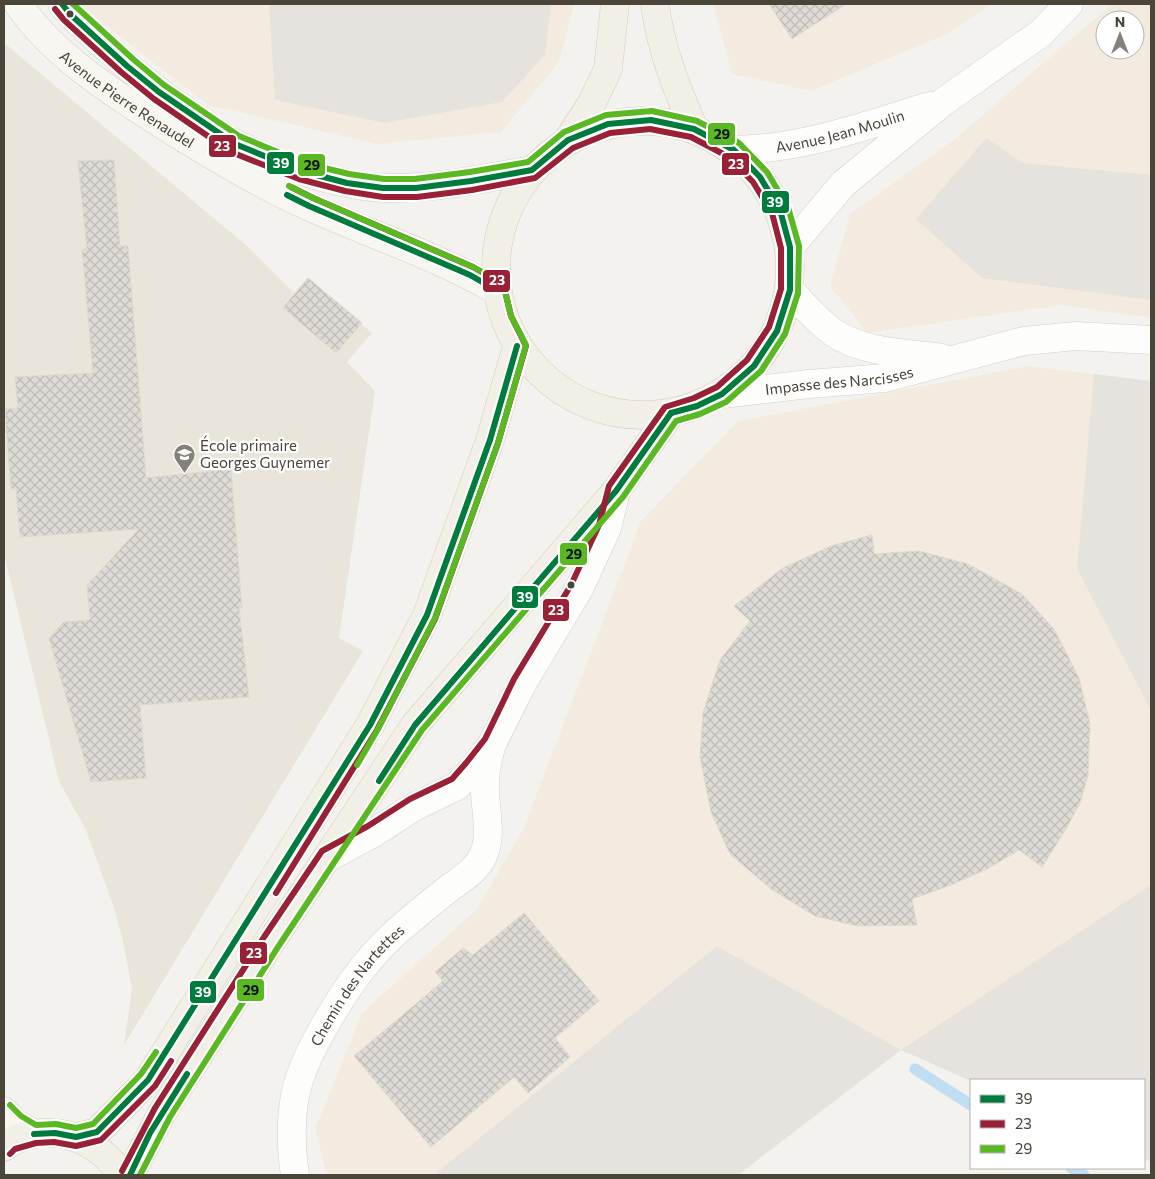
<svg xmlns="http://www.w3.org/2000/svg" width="1155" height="1179" viewBox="0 0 1155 1179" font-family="Commissioner,sans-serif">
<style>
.commercial{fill:#f3ebdf;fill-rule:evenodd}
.education{fill:#eae5da}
.parking{fill:#e6e3df}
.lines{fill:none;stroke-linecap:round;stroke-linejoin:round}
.stream{stroke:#c0ddf1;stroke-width:11}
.building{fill:url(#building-cross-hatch);stroke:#dcd9d4}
.street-casing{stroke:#d2d0cb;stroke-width:29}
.secondary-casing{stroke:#d3cfc5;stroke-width:29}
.primary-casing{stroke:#d6cebb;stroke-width:29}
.street{stroke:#fdfdfc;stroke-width:28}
.secondary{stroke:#f7f6f1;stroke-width:28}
.primary{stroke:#f2efe6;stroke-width:28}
.bus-1-casing{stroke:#fff;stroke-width:10}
.bus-2-casing{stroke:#fff;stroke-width:10}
.bus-3-casing{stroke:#fff;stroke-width:10}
.bus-1{stroke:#007b3e;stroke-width:6}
.bus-2{stroke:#992035;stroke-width:6}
.bus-3{stroke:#5ab922;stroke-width:6}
.bus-dot{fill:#4b4439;stroke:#fff;stroke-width:2}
.labels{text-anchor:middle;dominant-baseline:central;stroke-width:4.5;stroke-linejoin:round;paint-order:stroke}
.street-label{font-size:15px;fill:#4b4439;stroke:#fff}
.poi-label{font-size:15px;fill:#4b4439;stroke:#fff;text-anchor:start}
.line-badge{stroke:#fff;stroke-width:2}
.badge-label{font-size:14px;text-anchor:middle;font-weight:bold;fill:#fff}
.pale-badge-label{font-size:14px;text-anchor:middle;font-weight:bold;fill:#111}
</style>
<defs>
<pattern id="building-cross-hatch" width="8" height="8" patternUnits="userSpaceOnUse" patternTransform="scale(1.25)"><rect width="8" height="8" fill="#dedbd6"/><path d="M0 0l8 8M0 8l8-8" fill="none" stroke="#c0bdb8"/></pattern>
</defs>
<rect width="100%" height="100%" fill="#f4f2ee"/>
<g class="commercial">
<polygon points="80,4 574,4 559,62 501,132 377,144 208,105 83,8"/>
<polygon points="713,4 991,4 949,33 811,91 732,74"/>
<path d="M1112 4H1151V318L1061 305 867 333 830 286 850 214 955 139ZM1105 20H1135V50H1105Z"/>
<polygon points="1028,366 1151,381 1151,1162 1144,1158 1144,1080 971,1081 901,1050 738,1175 327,1175 315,1129 362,1013 476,910 523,830 641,521 738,421"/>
</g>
<polygon class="education" points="4,43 247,246 294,293 308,278 372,333 347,362 375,391 339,638 363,651 124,1045 132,989 122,936 113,905 86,830 59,781 4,554"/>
<g class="parking">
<polygon points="269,4 551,4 545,55 502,102 385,123 275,100"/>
<polygon points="986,138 1023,163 1151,175 1151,300 982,278 916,219"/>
<polygon points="1094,374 1151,381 1151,710 1077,569"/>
<polygon points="1151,885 1151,1162 1144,1158 1144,1080 971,1081 901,1050 738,1175 434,1175 717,946 901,1050"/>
</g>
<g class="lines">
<g class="stream">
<polyline points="915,1069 971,1105"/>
<polyline points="1071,1168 1084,1175"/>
</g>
</g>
<g class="building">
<polygon points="769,4 846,4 792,39"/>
<polygon points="114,160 120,246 128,246 146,478 231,469 242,608 239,608 249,697 140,705 146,778 91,782 49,638 64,622 90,620 87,585 139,529 20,537 16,489 11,489 5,409 18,408 15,377 93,373 82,249 87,249 78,161"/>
<polygon points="308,278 362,323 336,353 283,308"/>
<polygon points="872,535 874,554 919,551 968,564 1022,594 1054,629 1079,678 1090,724 1088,775 1080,803 1066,829 1042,867 1019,850 989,868 951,885 912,899 917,925 858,926 815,916 771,889 730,854 711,812 700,757 703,713 720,660 750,621 734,606 783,568 831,546"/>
<polygon points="524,913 599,1001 555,1038 570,1057 528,1093 514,1077 431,1147 354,1056 443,981 435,972 463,948 473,955"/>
</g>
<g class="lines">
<defs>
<g id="street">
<path id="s1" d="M734 150C803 149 864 126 930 106"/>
<polyline points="790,247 843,184 943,102 1041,33 1069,4"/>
<path d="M790 290C803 305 818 321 834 333 864 353 907 353 942 358"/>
<path id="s2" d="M722 394 809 384 885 378 1024 341 1076 336 1151 340"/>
<polyline points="329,857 372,834 414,807 457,786 473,769 492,744 522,684 579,589 607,528 616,491"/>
<path id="s3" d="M295 1175C291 1148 290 1123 295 1096 300 1070 313 1046 326 1023 350 982 372 951 409 921 422 910 434 900 447 890 460 880 476 871 483 856 492 837 486 813 485 792 484 775 487 760 492 744"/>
</g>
<g id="secondary">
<path id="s4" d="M18 4C56 59 119 97 174 132 218 159 263 186 310 207 372 235 437 256 496 290"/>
<path d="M62 4C75 21 92 35 108 49 137 76 168 99 201 121 213 129 224 138 236 144 279 165 336 186 385 188 434 189 483 179 532 170"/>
<polyline points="4,1111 15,1123 34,1134"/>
</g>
<g id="primary">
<path d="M655 4C660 47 677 89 694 129"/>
<circle cx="643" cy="268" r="147"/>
<polyline points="568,140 592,103 608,69 615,4"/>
<polyline points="76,1137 97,1132 148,1080 370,725 427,615 490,440 517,346"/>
<path d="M4 1147C43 1118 98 1136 121 1175"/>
<polyline points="130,1175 162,1113 271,942 415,725 616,491 671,413"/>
</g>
</defs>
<use href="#street" class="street-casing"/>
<use href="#secondary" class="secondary-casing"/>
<use href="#primary" class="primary-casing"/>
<use href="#street" class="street"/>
<use href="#secondary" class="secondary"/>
<use href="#primary" class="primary"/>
<defs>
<g id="bus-1">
<polyline points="62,4 70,14 127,66 159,92 235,144 301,171 347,183 383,188 416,188 471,181 532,170 568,140 608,124 651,120 694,129 734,150 760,177 780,210 790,247 790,290 777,331 754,366 722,394 697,406 671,413"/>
<polyline points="287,195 309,206 470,275 496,290"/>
<polyline points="379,781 415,725 616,491 671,413"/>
<polyline points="34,1134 55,1133 76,1137 97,1132 148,1080 370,725 427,615 490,440 517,346"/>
<polyline points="130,1175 150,1133 187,1074"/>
</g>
<g id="bus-2">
<polyline points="55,9 64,20 121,72 154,99 231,152 299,179 345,191 383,197 417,197 472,190 535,178 573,148 610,133 650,129 691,137 729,157 753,182 772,213 781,248 781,289 769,327 747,360 717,387 694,398 665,407 609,486 599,525 571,585 514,679 485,739 466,763 452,779 410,799 368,826 322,851 264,937 155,1108 122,1171"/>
<polyline points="276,893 377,730 435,619 498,443 526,346 511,316 504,287 501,283 473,267 313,198 291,187"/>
<polyline points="10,1154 15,1149 36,1143 54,1142 76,1146 101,1140 155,1086 171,1061"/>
</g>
<g id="bus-3">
<polyline points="73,4 133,59 164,85 239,136 304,163 349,174 384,179 415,179 470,172 528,162 564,132 606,115 652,111 697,121 739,143 767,172 788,207 799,246 798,293 785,334 761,371 726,402 700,414 676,421 623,497 422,730 278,947 170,1117 140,1175"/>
<polyline points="289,186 313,198 473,267 501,283 504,287 511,316 526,345 498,443 435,618 378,729 357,765"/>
<polyline points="10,1105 21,1116 36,1125 56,1124 76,1128 93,1124 141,1074 156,1052"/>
</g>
</defs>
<use href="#bus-1" class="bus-1-casing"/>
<use href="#bus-2" class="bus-2-casing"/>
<use href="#bus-3" class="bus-3-casing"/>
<use href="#bus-1" class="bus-1"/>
<use href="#bus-2" class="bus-2"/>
<use href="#bus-3" class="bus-3"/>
</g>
<defs>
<symbol id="school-pin" viewBox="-11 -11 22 30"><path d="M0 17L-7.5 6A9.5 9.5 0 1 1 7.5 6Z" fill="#868178" stroke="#fff"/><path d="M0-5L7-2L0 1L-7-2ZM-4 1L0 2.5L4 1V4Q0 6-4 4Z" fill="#fff"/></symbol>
</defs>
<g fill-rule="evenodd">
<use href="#school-pin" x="172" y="442" width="25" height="34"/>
</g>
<g class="bus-dot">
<circle cx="70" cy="14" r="4.5"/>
<circle cx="571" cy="585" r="4.5"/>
</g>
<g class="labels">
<g class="street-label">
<text stroke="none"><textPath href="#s4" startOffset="146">Avenue Pierre Renaudel</textPath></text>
<text stroke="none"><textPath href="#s1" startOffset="108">Avenue Jean Moulin</textPath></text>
<text stroke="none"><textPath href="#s2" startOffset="118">Impasse des Narcisses</textPath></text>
<text stroke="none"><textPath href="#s3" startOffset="208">Chemin des Nartettes</textPath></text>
</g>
<g class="poi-label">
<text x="200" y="445">École primaire<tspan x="200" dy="17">Georges Guynemer</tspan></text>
</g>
</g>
<g class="line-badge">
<rect x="707" y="122" width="29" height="24" rx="5" fill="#5ab922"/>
<rect x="208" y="134" width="29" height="24" rx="5" fill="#992035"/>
<rect x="266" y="151" width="29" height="24" rx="5" fill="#007b3e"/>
<rect x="721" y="152" width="29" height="24" rx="5" fill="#992035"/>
<rect x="297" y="153" width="29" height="24" rx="5" fill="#5ab922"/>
<rect x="761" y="190" width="29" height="24" rx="5" fill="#007b3e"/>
<rect x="482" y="269" width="29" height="24" rx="5" fill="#992035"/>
<rect x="559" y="542" width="29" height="24" rx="5" fill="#5ab922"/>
<rect x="511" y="585" width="28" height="24" rx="5" fill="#007b3e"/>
<rect x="542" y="598" width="28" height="24" rx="5" fill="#992035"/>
<rect x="239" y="941" width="29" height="24" rx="5" fill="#992035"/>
<rect x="236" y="978" width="29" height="24" rx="5" fill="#5ab922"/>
<rect x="189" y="980" width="28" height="24" rx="5" fill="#007b3e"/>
</g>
<g class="badge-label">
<text x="222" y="151">23</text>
<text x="281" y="168">39</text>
<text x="736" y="169">23</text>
<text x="775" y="207">39</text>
<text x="497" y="285">23</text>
<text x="525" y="602">39</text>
<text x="556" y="615">23</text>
<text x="254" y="958">23</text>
<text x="203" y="997">39</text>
</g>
<g class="pale-badge-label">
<text x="722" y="139">29</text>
<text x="312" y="170">29</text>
<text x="574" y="559">29</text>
<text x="251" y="995">29</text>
</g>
<rect width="1155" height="1179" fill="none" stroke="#4b4439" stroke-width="10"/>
<rect x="970" y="1079" width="175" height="90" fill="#ffffff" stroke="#b7b4b0"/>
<rect x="980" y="1095" width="25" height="8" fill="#007b3e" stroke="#b7b4b0"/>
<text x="1015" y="1104" font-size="15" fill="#4b4439">39</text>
<rect x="980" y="1120" width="25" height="8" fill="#992035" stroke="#b7b4b0"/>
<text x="1015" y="1129" font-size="15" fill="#4b4439">23</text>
<rect x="980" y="1145" width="25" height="8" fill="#5ab922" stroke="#b7b4b0"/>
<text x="1015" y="1154" font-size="15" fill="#4b4439">29</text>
<g transform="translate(1120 35)"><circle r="24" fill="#ffffff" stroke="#b7b4b0"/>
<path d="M0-4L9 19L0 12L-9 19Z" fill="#868178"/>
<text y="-8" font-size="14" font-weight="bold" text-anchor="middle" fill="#4b4439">N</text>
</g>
</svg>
